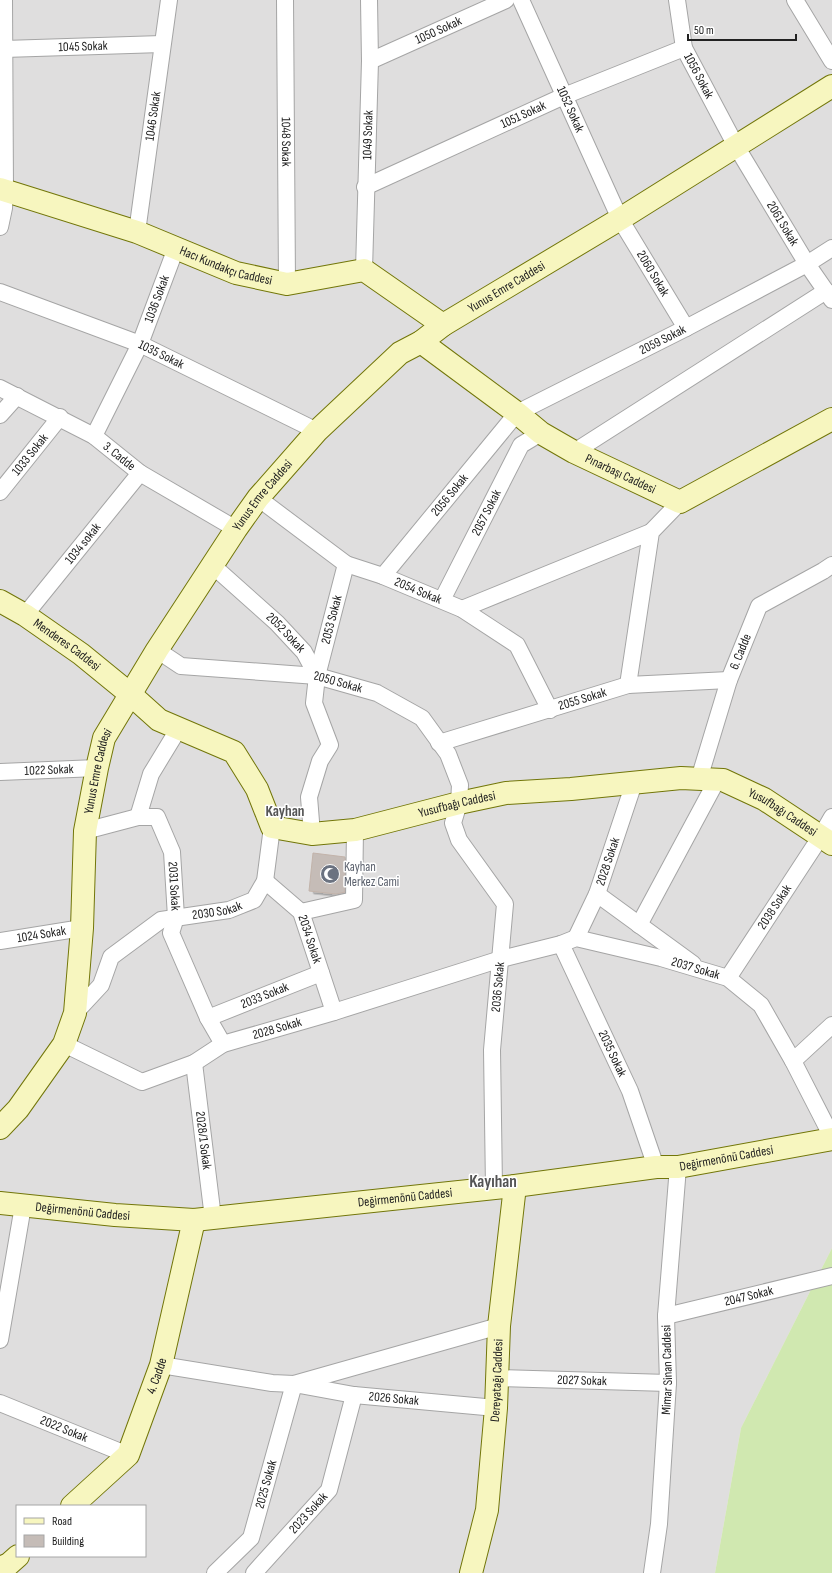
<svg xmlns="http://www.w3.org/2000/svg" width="832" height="1573" viewBox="0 0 832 1573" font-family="'Sofia Sans Condensed',sans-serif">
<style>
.residential{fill:#dfdede;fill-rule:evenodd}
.grass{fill:#d0e8b0}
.building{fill:#c5bcb7;stroke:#c2b3aa;filter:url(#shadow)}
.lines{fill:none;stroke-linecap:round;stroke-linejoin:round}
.street-casing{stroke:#a5a5a5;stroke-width:18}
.secondary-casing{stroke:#727609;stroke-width:24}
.street{stroke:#fff;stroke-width:16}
.secondary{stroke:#f7f6bf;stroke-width:22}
.labels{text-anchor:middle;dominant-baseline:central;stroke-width:3;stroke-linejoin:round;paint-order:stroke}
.street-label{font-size:13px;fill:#212121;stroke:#fff}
.worship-label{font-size:13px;fill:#5b616d;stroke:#fff;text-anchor:start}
.quarter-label{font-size:15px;font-weight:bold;fill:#545454;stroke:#fff}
.district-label{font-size:17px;font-weight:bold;fill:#545454;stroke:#fff}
</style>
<defs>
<filter id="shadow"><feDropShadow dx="4.5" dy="2.5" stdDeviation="0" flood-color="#0004"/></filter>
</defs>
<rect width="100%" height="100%" fill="#f1ede8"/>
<path class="residential" d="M0 0H832V1248L741 1428 715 1573H0ZM17 1506H145V1556H17Z"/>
<polygon class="grass" points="832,1248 832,1573 715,1573 741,1428"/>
<polygon class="building" points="313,853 345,857 345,892 336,894 309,891"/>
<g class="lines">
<defs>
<g id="street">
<path id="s1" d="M285 0 287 284"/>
<path id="s2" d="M521 0 620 219 686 328"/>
<path id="s3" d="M677 0 684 48 736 146 807 264 832 300"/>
<polyline points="795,0 832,61"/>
<path id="s4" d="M4 49 162 44"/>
<path id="s5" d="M370 61 506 0"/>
<path id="s6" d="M365 187 564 96 684 48"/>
<polyline points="0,227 4,208 5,189 4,0"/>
<path id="s7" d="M137 232 169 0"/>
<path id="s8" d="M364 270 370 61 369 0"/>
<path id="s9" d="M0 292 140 344 317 431"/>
<path id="s10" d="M0 388 94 436 140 473 236 529"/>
<polyline points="0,415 17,396"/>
<path id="s11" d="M94 436 140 344 176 248"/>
<polyline points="574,452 826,291"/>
<path id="s12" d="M0 492 60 417"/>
<path id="s13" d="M258 498 346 564 383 576 462 609 517 645 550 710"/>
<path id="s14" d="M212 565 277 623 304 652 317 676"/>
<path id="s15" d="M383 576 517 413 686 328 807 264 832 248"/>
<path id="s16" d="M442 600 521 445 541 433"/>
<polyline points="462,609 651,532"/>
<path id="s17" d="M25 615 140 473"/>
<path id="s18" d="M157 650 181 666 317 676 377 693 422 718 448 754 460 785 459 803 453 823 459 840 505 904 492 1050 494 1188"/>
<polyline points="628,685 651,532 680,502"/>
<path id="s19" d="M439 743 628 685 729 680"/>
<path id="s20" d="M0 772 97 768"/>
<path id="s21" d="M699 779 729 680 759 606 823 571 832 565"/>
<polyline points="138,817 151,774 179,728"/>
<path id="s22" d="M85 831 138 817H157L172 852 176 917 171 933 208 1018 223 1044"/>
<path id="s23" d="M312 834 309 797 320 761 330 745 314 703 317 676 346 564"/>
<path id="s24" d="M265 881 301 912 334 1012"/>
<polyline points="597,894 693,964"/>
<polyline points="301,912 354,900 355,830"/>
<polyline points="639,925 717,780"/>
<path id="s25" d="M576 938 597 894 634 783"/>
<path id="s26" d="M0 941 82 928"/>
<path id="s27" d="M561 944 630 1091 656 1167"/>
<path id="s28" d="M728 978 821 836 832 817"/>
<path id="s29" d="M75 1013 101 985 111 957 161 920 229 910 254 900 265 881 272 827"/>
<path id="s30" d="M208 1018 321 973"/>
<path id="s31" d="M64 1044 142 1082 194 1063 223 1044 334 1012 501 959 561 944 576 938 661 958 728 978 761 1005 793 1061 832 1137"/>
<polyline points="793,1061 832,1025"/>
<path id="s32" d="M194 1063 213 1218"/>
<path id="s33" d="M666 1316 832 1276"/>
<polyline points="0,1340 23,1206"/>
<polyline points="161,1365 272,1383 294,1384 499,1326"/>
<path id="s34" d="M496 1378 668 1383"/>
<path id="s35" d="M0 1403 128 1455"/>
<path id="s36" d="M215 1573 251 1538 294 1384 354 1395 496 1408"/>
<path id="s37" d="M254 1573 329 1490 354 1395"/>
<path id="s38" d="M652 1573 659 1524 668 1383 666 1316 678 1167"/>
</g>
<g id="secondary">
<path id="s39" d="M0 189 137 232 236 273 287 284 364 270 443 325"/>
<path id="s40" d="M421 342 517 413 541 433 574 452 680 502 832 419"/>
<path id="s41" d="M0 601 25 615 81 654 130 694 159 720 234 752 257 789 272 827 312 834 355 830 459 803 506 793 571 789 681 778 723 780 764 799 832 844"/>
<path id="s42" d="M0 1128 18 1109 64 1044 75 1013 82 928 85 831 97 768 104 738 157 650 236 529 258 498 317 431 400 353 421 342 443 325 620 219 832 86"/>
<path id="s43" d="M0 1203 115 1215 194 1220 515 1186 656 1167H678L832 1139"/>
<path id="s44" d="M72 1506 128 1455 161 1365 194 1220"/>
<polyline points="0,1568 9,1564 18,1556"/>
<path id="s45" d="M471 1573 487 1510 496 1408 499 1326 515 1186"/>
</g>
</defs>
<use href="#street" class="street-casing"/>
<use href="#secondary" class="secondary-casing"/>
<use href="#street" class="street"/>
<use href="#secondary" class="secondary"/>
</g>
<defs>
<symbol id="mosque-disc" viewBox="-11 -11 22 22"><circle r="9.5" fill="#6b7280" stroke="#fff"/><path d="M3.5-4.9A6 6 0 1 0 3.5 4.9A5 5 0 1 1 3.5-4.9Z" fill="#fff"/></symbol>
</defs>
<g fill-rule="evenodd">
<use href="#mosque-disc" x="319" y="863" width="22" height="22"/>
</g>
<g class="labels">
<g class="street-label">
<text stroke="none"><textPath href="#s5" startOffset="75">1050 Sokak</textPath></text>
<text stroke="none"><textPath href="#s4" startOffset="79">1045 Sokak</textPath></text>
<text stroke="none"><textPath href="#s3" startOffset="80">1056 Sokak</textPath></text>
<text stroke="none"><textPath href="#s2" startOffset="120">1052 Sokak</textPath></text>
<text stroke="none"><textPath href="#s6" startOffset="174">1051 Sokak</textPath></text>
<text stroke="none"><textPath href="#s7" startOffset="117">1046 Sokak</textPath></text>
<text stroke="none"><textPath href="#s8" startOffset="135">1049 Sokak</textPath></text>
<text stroke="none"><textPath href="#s1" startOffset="142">1048 Sokak</textPath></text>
<text stroke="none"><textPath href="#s3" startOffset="250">2061 Sokak</textPath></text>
<text stroke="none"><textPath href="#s39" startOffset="239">Hacı Kundakçı Caddesi</textPath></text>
<text stroke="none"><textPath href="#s2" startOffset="304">2060 Sokak</textPath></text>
<text stroke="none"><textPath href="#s42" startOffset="1030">Yunus Emre Caddesi</textPath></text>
<text stroke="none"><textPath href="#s11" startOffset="151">1036 Sokak</textPath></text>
<text stroke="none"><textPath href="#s15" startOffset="374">2059 Sokak</textPath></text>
<text stroke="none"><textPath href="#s9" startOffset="173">1035 Sokak</textPath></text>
<text stroke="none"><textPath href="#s12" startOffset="48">1033 Sokak</textPath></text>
<text stroke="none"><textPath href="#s10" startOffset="138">3. Cadde</textPath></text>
<text stroke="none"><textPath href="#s40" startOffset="240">Pınarbaşı Caddesi</textPath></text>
<text stroke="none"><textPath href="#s15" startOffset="105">2056 Sokak</textPath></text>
<text stroke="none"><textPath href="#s42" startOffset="706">Yunus Emre Caddesi</textPath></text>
<text stroke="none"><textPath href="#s16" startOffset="98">2057 Sokak</textPath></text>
<text stroke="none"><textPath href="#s17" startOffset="92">1034 sokak</textPath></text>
<text stroke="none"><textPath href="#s13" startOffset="187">2054 Sokak</textPath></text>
<text stroke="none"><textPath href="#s23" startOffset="224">2053 Sokak</textPath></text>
<text stroke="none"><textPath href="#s14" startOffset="100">2052 Sokak</textPath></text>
<text stroke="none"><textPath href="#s41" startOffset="80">Menderes Caddesi</textPath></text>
<text stroke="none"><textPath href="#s21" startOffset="134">6. Cadde</textPath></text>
<text stroke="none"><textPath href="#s18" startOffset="187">2050 Sokak</textPath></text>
<text stroke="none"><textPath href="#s19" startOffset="150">2055 Sokak</textPath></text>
<text stroke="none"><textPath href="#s20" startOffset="49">1022 Sokak</textPath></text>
<text stroke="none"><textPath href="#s42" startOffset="382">Yunus Emre Caddesi</textPath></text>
<text stroke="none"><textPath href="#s41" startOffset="554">Yusufbağı Caddesi</textPath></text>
<text stroke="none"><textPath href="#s41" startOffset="890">Yusufbağı Caddesi</textPath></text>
<text stroke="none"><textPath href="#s25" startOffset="83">2028 Sokak</textPath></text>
<text stroke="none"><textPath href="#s22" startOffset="146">2031 Sokak</textPath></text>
<text stroke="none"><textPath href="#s28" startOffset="85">2038 Sokak</textPath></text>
<text stroke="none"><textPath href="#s29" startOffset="187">2030 Sokak</textPath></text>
<text stroke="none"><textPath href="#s26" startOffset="42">1024 Sokak</textPath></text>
<text stroke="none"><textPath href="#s24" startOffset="76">2034 Sokak</textPath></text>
<text stroke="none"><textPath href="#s31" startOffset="669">2037 Sokak</textPath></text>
<text transform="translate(498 987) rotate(-85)">2036 Sokak</text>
<text stroke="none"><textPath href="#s30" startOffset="61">2033 Sokak</textPath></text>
<text stroke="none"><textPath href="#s31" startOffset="233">2028 Sokak</textPath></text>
<text stroke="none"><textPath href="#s27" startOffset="121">2035 Sokak</textPath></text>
<text stroke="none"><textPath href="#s32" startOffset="78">2028/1 Sokak</textPath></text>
<text stroke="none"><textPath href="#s43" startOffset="731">Değirmenönü Caddesi</textPath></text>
<text stroke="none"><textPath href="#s43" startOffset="407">Değirmenönü Caddesi</textPath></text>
<text stroke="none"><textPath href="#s43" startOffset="83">Değirmenönü Caddesi</textPath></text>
<text stroke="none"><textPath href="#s33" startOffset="85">2047 Sokak</textPath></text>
<text stroke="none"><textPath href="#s38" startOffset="204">Mimar Sinan Caddesi</textPath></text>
<text stroke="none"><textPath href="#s44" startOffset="160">4. Cadde</textPath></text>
<text stroke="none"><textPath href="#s45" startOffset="195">Dereyatağı Caddesi</textPath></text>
<text stroke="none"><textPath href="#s34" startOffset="86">2027 Sokak</textPath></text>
<text stroke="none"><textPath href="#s36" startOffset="311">2026 Sokak</textPath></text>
<text stroke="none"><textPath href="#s35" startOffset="69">2022 Sokak</textPath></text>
<text stroke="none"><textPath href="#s36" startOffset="106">2025 Sokak</textPath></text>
<text stroke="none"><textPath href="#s37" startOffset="81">2023 Sokak</textPath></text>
</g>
<g class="worship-label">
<text x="344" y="867">Kayhan<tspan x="344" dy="15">Merkez Cami</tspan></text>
</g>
<g class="quarter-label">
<text x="285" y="811">Kayhan</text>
</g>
<g class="district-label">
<text x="493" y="1182">Kayıhan</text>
</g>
</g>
<rect x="16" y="1505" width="130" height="52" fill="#ffffff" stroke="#a6a6a6"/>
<rect x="24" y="1518" width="20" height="6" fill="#f7f6bf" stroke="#a6a6a6"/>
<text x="52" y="1525" font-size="12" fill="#212121">Road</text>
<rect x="24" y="1535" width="20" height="12" fill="#c5bcb7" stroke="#a6a6a6"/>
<text x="52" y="1545" font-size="12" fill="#212121">Building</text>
<path d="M688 34v6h108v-6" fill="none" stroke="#212121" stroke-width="2"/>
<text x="694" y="34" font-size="12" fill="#212121" stroke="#ffffff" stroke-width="3" paint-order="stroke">50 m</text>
</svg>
